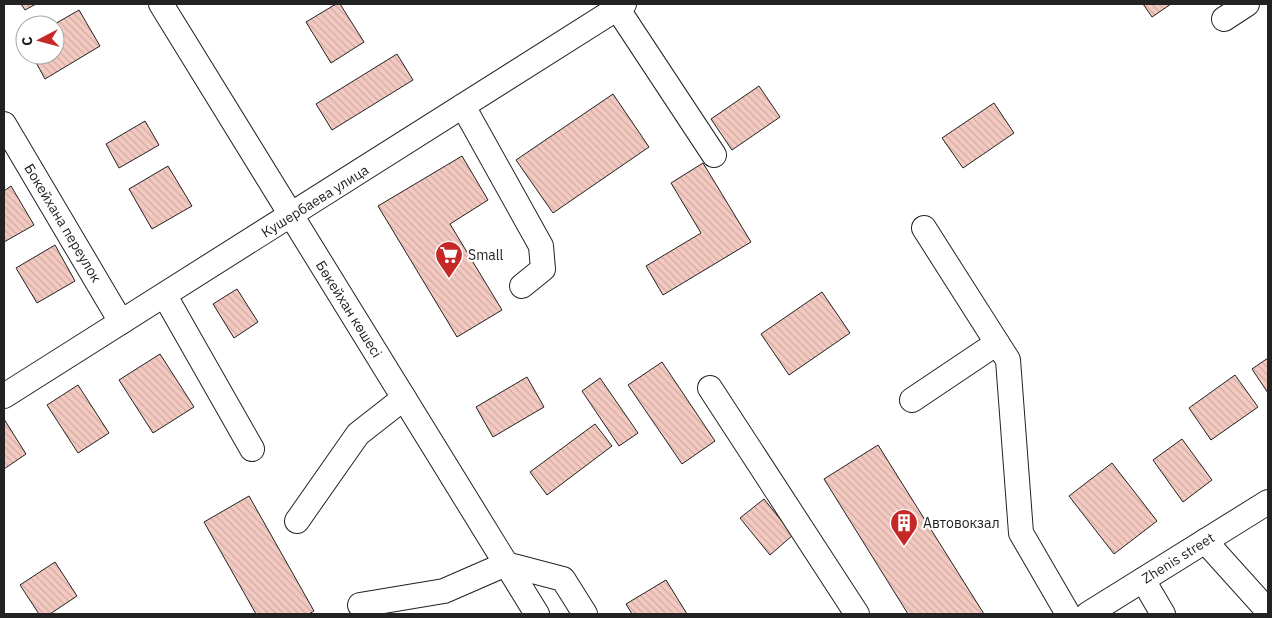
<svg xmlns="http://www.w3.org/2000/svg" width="1272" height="618" viewBox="0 0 1272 618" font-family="'IBM Plex Sans',sans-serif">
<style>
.building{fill:url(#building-back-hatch);stroke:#222}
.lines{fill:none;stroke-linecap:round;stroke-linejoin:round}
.minor-casing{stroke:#222;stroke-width:26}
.minor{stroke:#fff;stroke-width:24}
.labels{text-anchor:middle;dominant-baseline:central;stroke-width:4;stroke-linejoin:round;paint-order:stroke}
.street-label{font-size:14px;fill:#222;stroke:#fff}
.poi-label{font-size:14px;fill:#222;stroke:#fff;text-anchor:start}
</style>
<defs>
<pattern id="building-back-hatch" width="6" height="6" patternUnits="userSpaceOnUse" patternTransform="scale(1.25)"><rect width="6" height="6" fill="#f3c9c0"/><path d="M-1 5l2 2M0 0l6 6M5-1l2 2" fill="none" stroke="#d0aca5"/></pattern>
</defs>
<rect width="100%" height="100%" fill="#fff"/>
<g class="building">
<polygon points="21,4 36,4 25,10"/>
<polygon points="336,4 340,4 364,42 331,63 306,22"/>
<polygon points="1143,4 1171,4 1152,17"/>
<polygon points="79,10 100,46 45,79 32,55 55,55 55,25 53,25"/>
<polygon points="397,54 413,80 332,130 316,104"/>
<polygon points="759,86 780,117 732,150 711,119"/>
<polygon points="613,94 649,147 553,213 516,160"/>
<polygon points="994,103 1014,133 963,168 942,138"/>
<polygon points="145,121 159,145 119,168 106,144"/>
<polygon points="462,156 488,200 450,224 502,310 457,337 378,206"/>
<polygon points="703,163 751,242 663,295 646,266 701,233 671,183"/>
<polygon points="168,166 192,206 152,229 129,189"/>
<polygon points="11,186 34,225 4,242 4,191"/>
<polygon points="55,245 75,281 37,303 16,268"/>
<polygon points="237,289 258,322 234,338 213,304"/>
<polygon points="822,292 850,333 789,375 761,334"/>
<polygon points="160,354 194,407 153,433 119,380"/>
<polygon points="1268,358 1268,393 1252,369"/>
<polygon points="662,362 715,441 682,464 628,385"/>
<polygon points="1235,375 1258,407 1211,440 1189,408"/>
<polygon points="527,377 544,407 493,437 476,407"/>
<polygon points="600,378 638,433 619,446 582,391"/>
<polygon points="78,385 109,433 78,453 47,405"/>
<polygon points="4,419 26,454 4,469"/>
<polygon points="595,424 612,446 547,495 530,472"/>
<polygon points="1182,439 1212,480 1183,502 1153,460"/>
<polygon points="878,445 984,614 908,614 824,479"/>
<polygon points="1112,463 1157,521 1114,554 1069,496"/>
<polygon points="249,496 314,611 309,614 256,614 204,522"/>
<polygon points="764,499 793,535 770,555 740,518"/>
<polygon points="55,562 77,596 50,614 39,614 20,585"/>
<polygon points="666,580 687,614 632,614 626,604"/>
</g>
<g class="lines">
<defs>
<g id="minor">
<polyline points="161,4 537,614"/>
<polyline points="617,8 714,155"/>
<polyline points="1224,19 1247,4"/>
<polyline points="463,106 541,246 543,269 522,286"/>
<polyline points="4,124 121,322"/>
<polyline points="924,228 1008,360 1021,533 1068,614"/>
<polyline points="165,296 252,449"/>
<polyline points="710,388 857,614"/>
<polyline points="4,396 624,4"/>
<polyline points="912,400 997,343"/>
<polyline points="297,521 358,434 404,398"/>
<polyline points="1205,541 1268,611"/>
<polyline points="1143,580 1163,614"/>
<polyline points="360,605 444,591 506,564 563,579 585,614"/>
<polyline points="1088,614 1268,502"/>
</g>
</defs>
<use href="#minor" class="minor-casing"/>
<use href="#minor" class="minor"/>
</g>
<defs>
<symbol id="supermarket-pin" viewBox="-11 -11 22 30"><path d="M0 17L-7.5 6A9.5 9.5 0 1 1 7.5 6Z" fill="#c62828" stroke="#fff"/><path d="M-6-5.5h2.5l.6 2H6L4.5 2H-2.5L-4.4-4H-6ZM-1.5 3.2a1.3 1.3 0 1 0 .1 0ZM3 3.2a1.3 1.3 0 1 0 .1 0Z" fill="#fff"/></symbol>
<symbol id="building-pin" viewBox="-11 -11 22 30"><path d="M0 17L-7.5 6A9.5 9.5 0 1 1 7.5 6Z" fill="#c62828" stroke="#fff"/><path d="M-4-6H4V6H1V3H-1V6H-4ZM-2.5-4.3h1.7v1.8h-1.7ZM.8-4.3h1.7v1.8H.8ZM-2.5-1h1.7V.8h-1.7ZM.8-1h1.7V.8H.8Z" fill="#fff"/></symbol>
</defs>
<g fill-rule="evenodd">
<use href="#supermarket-pin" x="433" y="239" width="32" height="43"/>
<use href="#building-pin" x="888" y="507" width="32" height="43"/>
</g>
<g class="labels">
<g class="street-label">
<text transform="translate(315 201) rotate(-32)">Кушербаева улица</text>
<text transform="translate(63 223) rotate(59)">Бокейхана переулок</text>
<text transform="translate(349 309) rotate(58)">Бөкейхан көшесі</text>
<text transform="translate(1178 558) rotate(-32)">Zhenis street</text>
</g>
<g class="poi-label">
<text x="468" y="255">Small</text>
<text x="923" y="523">Автовокзал</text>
</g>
</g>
<rect width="1272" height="618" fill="none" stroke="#222222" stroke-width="10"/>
<g transform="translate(40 40) rotate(264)"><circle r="24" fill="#ffffff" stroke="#a7a7a7"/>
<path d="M0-4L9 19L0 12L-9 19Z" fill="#c62828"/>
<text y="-8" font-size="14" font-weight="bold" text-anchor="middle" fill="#222222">С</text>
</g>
</svg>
